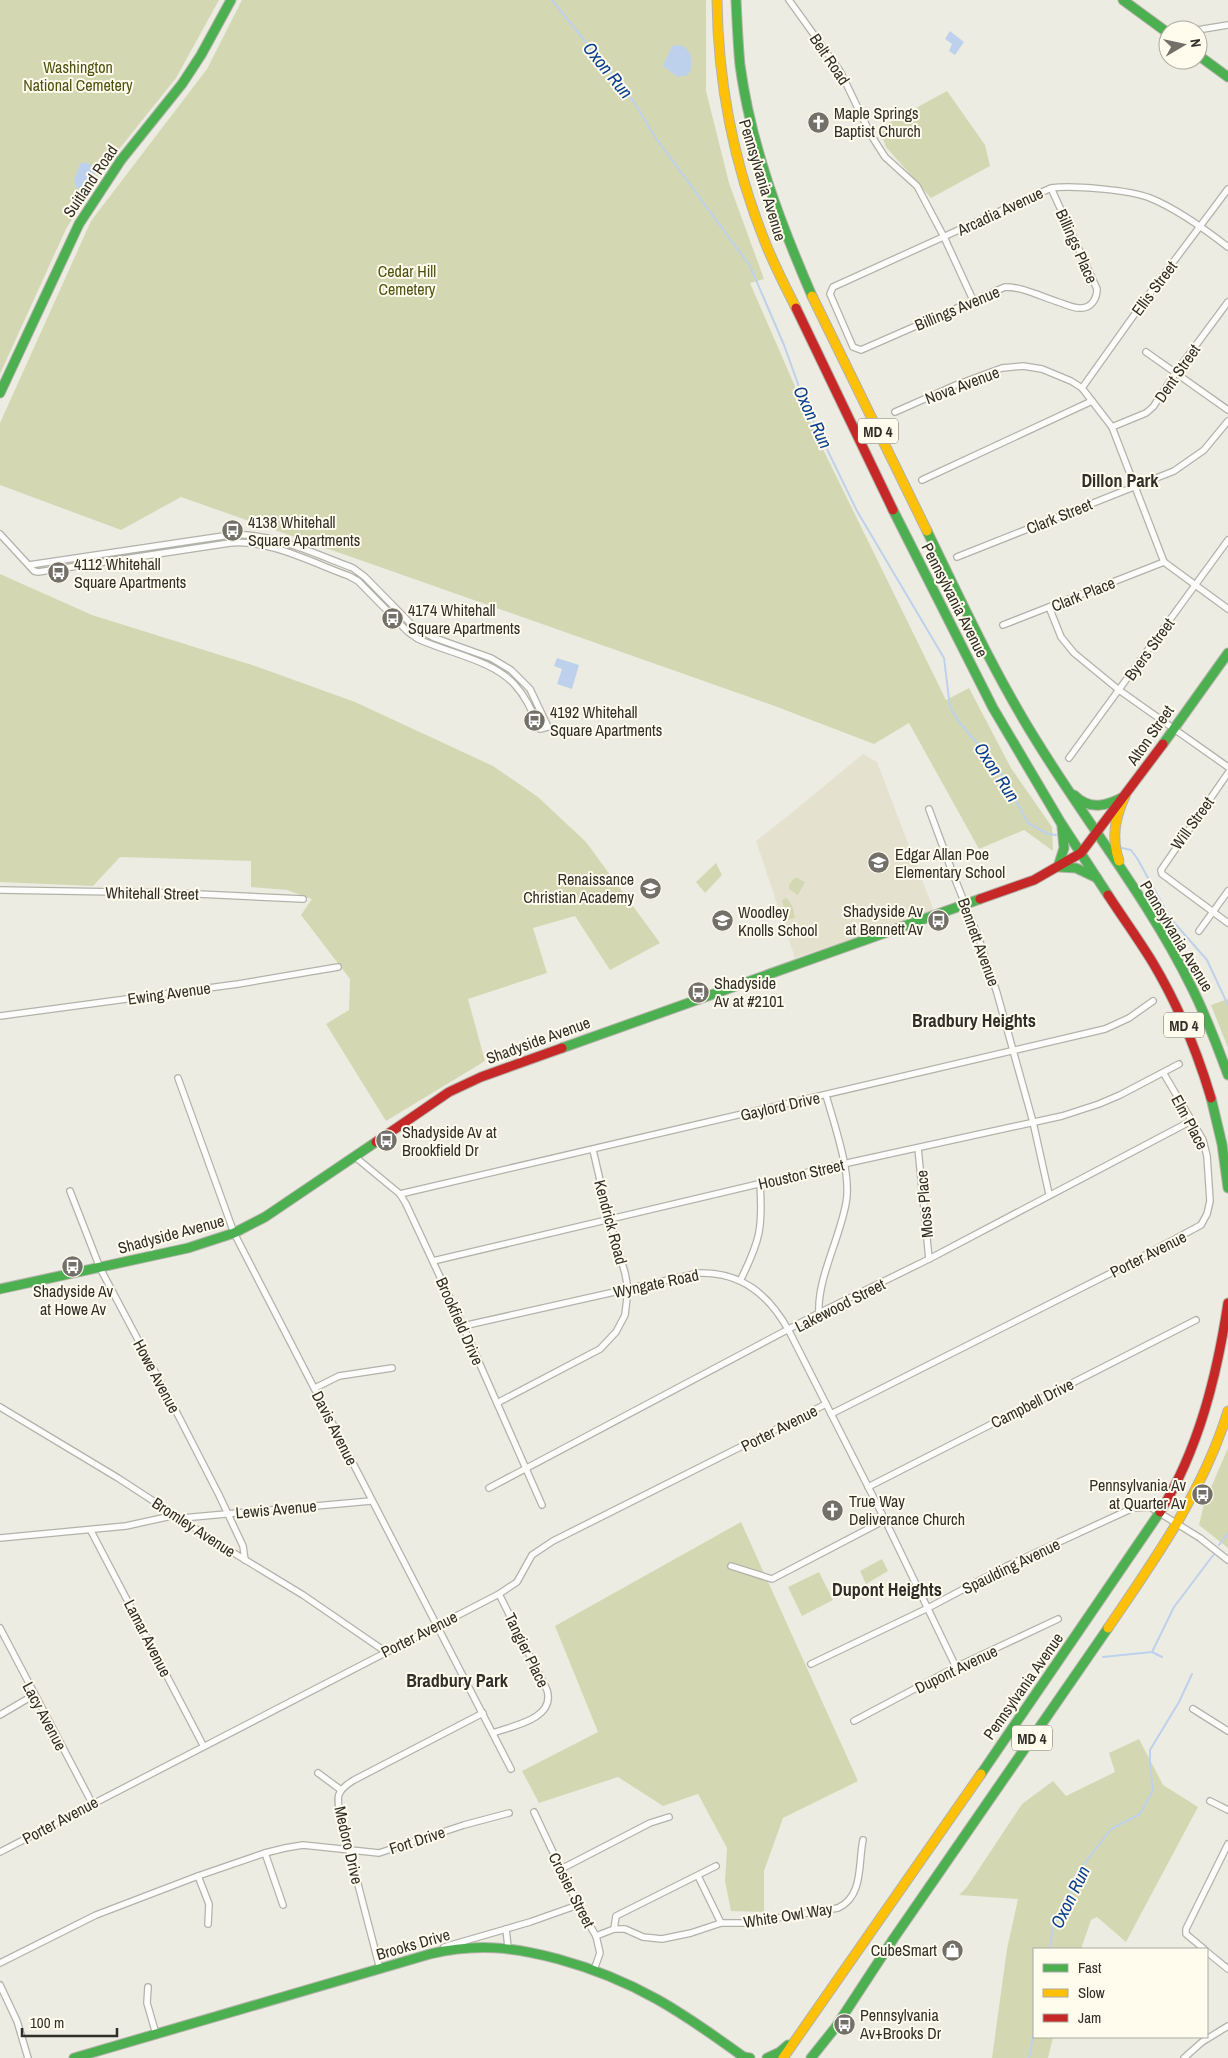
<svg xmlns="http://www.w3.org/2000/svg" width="1228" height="2058" viewBox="0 0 1228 2058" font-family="'Archivo Narrow',sans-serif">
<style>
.built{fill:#e4e2cf}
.green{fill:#d4d8b2}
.water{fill:#bed1ec}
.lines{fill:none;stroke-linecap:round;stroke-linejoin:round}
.stream{stroke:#bed1ec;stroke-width:2}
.street-casing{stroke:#b3b2aa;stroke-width:8}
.fast-casing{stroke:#b3b2aa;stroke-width:11}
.slow-casing{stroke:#b3b2aa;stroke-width:11}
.jam-casing{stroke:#b3b2aa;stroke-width:11}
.street{stroke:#fcfcfb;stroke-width:5.5}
.fast{stroke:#4caf50;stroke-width:9}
.slow{stroke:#ffc107;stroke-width:9}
.jam{stroke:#c62828;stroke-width:9}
.labels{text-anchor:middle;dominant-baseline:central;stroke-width:4;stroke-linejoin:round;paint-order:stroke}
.shield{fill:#fffcee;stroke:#6e6c63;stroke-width:1}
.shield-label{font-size:15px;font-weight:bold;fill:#302e28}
.street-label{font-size:16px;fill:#302e28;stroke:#fffcee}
.park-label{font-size:16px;fill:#4c520e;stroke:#fffcee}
.poi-label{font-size:16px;fill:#302e28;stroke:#fffcee;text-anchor:start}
.water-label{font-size:18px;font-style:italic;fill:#093d8f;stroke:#fffcee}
.neighbourhood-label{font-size:18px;font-weight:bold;fill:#302e28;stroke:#fffcee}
</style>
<rect width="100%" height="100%" fill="#edece2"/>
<polygon class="built" points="863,754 877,762 934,911 795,958 756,841 789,815"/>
<g class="green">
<polygon points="0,0 219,0 176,78 100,173 66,229 0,374"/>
<polygon points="242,0 706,0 706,91 729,183 764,279 750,283 817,437 946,700 969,688 1011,768 1052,827 1053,851 1024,830 979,849 909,723 874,744 772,705 181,497 121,530 0,485 0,423 91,221 207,69"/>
<polygon points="947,91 985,145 990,166 931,198 886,147 879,128"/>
<polygon points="0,574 92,615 258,667 355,702 493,766 538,797 586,842 660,943 610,970 575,916 533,928 547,973 468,999 485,1061 386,1121 326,1024 349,1010 350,979 301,915 312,899 287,890 251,887 251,861 120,857 93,886 0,882"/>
<polygon points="716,863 722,875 705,893 696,882"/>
<polygon points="794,878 798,878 805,882 798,895 789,889 789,885"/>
<path d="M786 898C792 902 794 912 795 918L787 920 782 900Z"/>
<polygon points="1228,999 1228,1048 1211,1005"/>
<polygon points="1228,1448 1228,1548 1199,1525 1204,1504"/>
<polygon points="741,1522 858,1781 783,1818 764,1871 764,1912 731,1911 725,1881 727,1848 698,1794 663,1806 618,1777 539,1803 522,1771 598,1732 555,1626"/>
<polygon points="882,1559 888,1571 866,1584 860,1571"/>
<polygon points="819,1572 833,1600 802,1616 788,1587"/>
<polygon points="1139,1739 1163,1785 1198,1807 1126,1942 1097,1917 1091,1920 1081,1949 1034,1949 1034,2037 1053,2037 1048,2058 992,2058 1007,1949 1018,1899 959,1895 967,1887 1022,1804 1053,1781 1066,1796 1115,1772 1109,1753"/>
</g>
<g class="water">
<polygon points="950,31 964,42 955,55 949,51 952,44 945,39"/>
<path d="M681 45C692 49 695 65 688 75L678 77 663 66 672 46Z"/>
<polygon points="85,162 90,164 95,173 91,183 82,192 76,187 74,180 80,164"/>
<polygon points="557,658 579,665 572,689 557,684 562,669 554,666"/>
</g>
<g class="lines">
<g class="stream">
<polyline points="552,0 634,102 655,137 750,266 784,345 806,406 857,511 944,658 950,707 959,722 998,768 1028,823 1048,834 1056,835"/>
<polyline points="1122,848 1131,850 1137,858 1170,918 1207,960 1228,1005"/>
<polyline points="1219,1545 1228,1533"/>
<polyline points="1152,1652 1162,1657"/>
<polyline points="1103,1657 1152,1652 1174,1607 1214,1554"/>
<polyline points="1050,1949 1053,1925 1070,1901 1075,1876 1111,1829 1140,1814 1153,1790 1150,1765 1150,1750 1179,1702 1192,1674"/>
<polyline points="1029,2058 1034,2033"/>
</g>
<defs>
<g id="street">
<polyline points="789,0 840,71 871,135 885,157 917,186 944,237 973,300"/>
<polyline points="1197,30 1228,25"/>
<path d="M1051 188 1097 289C1097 299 1091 308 1081 308 1074 309 1065 304 1058 302 1040 296 1023 287 1005 287L861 350 853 347 830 294 833 287 1051 188C1072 185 1130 190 1150 198 1175 208 1206 230 1228 247"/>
<polyline points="1146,352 1228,410"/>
<polyline points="1082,388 1144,301 1228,189"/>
<polyline points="895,412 956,385 1002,368 1023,366 1042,369 1071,381 1082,388 1112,427 1164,562 1228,609"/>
<polyline points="1112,427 1146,413 1153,407 1176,372 1228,302"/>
<polyline points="922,480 1092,401"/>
<path d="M0 534 34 571 38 572 230 543C268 539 313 563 349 576L358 581 408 632 418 639C448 653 493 660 515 685 527 698 533 714 540 729L548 727 530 689 511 670 491 658 435 638 414 627 365 577 353 568C315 554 271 532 230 535L29 565"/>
<polyline points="957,557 1174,471 1204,450 1228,421"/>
<polyline points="1049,607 1061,637 1074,653 1119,690 1228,767"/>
<polyline points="1003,625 1164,562"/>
<polyline points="1069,758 1228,540"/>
<polyline points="1228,773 1161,870 1162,874 1228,923"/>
<polyline points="929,809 953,874 979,939 997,993 1033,1122 1049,1194"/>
<polyline points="0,890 177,893 303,899"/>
<polyline points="1199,931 1228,891"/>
<polyline points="0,1016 238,984 338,967"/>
<polyline points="178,1078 234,1233 511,1769"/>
<polyline points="918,1148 929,1259"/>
<polyline points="354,1156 400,1194 406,1204 463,1326 542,1505"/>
<polyline points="70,1191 100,1268 179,1417 219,1495 243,1546 245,1560"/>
<polyline points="400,1194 1105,1029 1129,1018 1153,1001"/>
<polyline points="433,1261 843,1164 1062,1116 1099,1104 1120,1095 1179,1064"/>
<path d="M740 1281C760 1241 763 1228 760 1184"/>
<path d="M819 1313C817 1279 840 1238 846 1203 852 1174 834 1124 826 1095"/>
<path d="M463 1326 699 1273C742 1272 769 1295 789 1331L885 1520 956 1667"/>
<polyline points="315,1388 339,1376 392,1368"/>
<polyline points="497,1403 600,1349 616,1332 625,1315 628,1289 625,1273 609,1219 593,1150"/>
<polyline points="0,1407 118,1478 224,1547 303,1595 386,1652"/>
<polyline points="831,1414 1123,1267 1201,1225 1207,1214 1210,1201 1207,1156 1203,1140 1164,1074"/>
<polyline points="868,1487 1196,1320"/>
<polyline points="489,1488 819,1313 929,1259 1191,1121"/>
<polyline points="182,1518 371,1501"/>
<polyline points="91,1531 203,1745"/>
<polyline points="0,1538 126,1526 176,1515"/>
<polyline points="731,1566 772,1579 885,1520"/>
<polyline points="0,1628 92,1803"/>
<polyline points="811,1664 928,1608 1007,1566 1133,1508 1150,1507 1200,1538 1228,1560"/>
<polyline points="1193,1709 1228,1731"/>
<polyline points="0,1715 34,1695"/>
<polyline points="854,1721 956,1667 1058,1619"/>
<path d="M493 1733C512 1726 556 1719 547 1690L499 1594"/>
<polyline points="318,1773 341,1790"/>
<polyline points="1210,1801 1228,1810"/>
<polyline points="534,1812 578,1905 596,1936 600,1953 594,1970"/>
<polyline points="0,1852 499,1594 517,1582 532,1555 553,1541 826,1404"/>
<polyline points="265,1853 283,1905"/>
<polyline points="561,1869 650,1823 669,1817"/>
<polyline points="198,1876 209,1904 208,1924"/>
<polyline points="698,1876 721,1923"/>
<polyline points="506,1929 508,1947"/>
<path d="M614 1929H625L643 1937 662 1939 691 1933 721 1923H747L838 1908C864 1896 858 1863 863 1840"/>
<polyline points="596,1936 614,1929 616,1916 716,1866"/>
<polyline points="444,1947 530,1922 578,1905"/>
<polyline points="1204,1949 1186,1934 1186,1929 1228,1844"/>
<polyline points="1207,1952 1228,1969"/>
<polyline points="0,1963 96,1915 198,1876 265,1853 285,1848 303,1845 379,1853 464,1825 509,1813"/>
<path d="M380 1969 341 1819C337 1798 334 1792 354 1780L483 1713"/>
<polyline points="0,1985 17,2021 28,2058"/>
<polyline points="148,1987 147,2003 156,2034"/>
<polyline points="1184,2058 1202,2042 1228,2026"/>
</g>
<g id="fast">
<path d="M736 0C737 22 738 44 740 65 751 146 780 222 812 296"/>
<polyline points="1123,0 1168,33"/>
<polyline points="1198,55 1228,77"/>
<polyline points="0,393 79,224 121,160 182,84 201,55 231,0"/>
<polyline points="893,510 993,708 1061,823 1108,895"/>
<path d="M927 531C962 603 996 677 1039 745 1089 826 1150 902 1192 988 1206 1016 1217 1045 1228 1075"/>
<polyline points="1163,744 1228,653"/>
<path d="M1074 795C1090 811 1107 806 1125 796"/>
<polyline points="1062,827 1064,848 1058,867 1076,868 1097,878"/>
<polyline points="562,1048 980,899"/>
<polyline points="1211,1098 1222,1144 1228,1188"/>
<polyline points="0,1289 188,1248 234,1233 265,1217 376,1142"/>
<polyline points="981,1774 1160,1512"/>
<polyline points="744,2057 750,2058"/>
<path d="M74 2058 430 1954C477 1943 512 1947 558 1959 635 1980 682 2012 745 2058"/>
<polyline points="767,2058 780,2052 788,2045"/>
<polyline points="811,2058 835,2028 894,1938 1108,1628"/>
</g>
<g id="slow">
<path d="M717 0C718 83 734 165 765 242 774 265 785 286 796 308"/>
<polyline points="812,296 927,531"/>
<path d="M1119 861C1111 838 1115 818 1125 796"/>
<path d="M1108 1628C1155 1559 1203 1492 1228 1411"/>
<polyline points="783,2058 981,1774"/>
</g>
<g id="jam">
<polyline points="796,308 893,510"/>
<path d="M1108 895C1123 918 1139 940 1153 963 1178 1005 1197 1051 1211 1098"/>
<polyline points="980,899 1034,880 1081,853 1163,744"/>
<polyline points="376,1142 449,1092 481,1077 562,1048"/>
<path d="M1160 1512C1199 1449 1217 1375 1228 1303"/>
</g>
</defs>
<use href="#street" class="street-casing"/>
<use href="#fast" class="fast-casing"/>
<use href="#slow" class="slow-casing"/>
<use href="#jam" class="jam-casing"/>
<use href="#street" class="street"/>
<use href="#fast" class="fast"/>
<use href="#slow" class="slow"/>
<use href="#jam" class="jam"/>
</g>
<defs>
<symbol id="church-disc" viewBox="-11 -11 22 22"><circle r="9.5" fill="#727069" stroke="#fffcee"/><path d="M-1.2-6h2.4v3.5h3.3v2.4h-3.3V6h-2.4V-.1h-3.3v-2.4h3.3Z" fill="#fff"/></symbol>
<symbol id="bus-disc" viewBox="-11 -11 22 22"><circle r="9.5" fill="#727069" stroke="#fffcee"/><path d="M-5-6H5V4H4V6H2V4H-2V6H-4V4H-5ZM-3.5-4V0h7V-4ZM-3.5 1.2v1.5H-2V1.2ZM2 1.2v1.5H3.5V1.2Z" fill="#fff"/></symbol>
<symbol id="school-disc" viewBox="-11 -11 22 22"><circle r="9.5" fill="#727069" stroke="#fffcee"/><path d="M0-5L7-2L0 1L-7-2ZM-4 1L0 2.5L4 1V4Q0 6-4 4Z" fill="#fff"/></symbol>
<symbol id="shop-disc" viewBox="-11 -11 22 22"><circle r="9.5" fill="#727069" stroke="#fffcee"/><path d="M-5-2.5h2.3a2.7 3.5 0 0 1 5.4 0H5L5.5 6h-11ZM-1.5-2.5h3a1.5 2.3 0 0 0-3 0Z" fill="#fff"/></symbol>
</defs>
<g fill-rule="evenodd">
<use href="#church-disc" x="806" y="110" width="25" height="25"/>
<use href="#bus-disc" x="220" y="518" width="25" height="25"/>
<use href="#bus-disc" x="46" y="560" width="25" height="25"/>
<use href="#bus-disc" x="380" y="606" width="25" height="25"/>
<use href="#bus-disc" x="522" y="708" width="25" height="25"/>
<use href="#school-disc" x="866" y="850" width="25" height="25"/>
<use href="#school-disc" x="638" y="876" width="25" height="25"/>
<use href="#bus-disc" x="926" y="908" width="25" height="25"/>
<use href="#school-disc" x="710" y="908" width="25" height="25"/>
<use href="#bus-disc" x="686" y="980" width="25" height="25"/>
<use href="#bus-disc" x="374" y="1128" width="25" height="25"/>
<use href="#bus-disc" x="60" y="1254" width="25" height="25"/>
<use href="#bus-disc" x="1190" y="1482" width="25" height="25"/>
<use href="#church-disc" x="820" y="1498" width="25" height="25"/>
<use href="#shop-disc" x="940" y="1938" width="25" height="25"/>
<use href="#bus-disc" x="832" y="2012" width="25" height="25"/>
</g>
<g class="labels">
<g class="shield">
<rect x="858" y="418.5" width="40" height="25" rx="4"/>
<rect x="1164" y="1012.5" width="40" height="25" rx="4"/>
<rect x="1012" y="1725.5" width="40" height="25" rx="4"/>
</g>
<g class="shield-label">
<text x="878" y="431">MD 4</text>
<text x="1184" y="1025">MD 4</text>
<text x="1032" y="1738">MD 4</text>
</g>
<g class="street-label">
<text transform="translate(830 59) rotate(56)">Belt Road</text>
<text transform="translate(763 180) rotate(73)">Pennsylvania Avenue</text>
<text transform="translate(90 181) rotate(-56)">Suitland Road</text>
<text transform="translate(1000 211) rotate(-25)">Arcadia Avenue</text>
<text transform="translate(1077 246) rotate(66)">Billings Place</text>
<text transform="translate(1154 288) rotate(-53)">Ellis Street</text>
<text transform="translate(957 308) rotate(-23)">Billings Avenue</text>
<text transform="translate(1177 373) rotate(-55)">Dent Street</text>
<text transform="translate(962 385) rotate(-21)">Nova Avenue</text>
<text transform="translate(1059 516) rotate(-22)">Clark Street</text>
<text transform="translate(1083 594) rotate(-22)">Clark Place</text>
<text transform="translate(955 600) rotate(63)">Pennsylvania Avenue</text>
<text transform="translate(1149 649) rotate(-54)">Byers Street</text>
<text transform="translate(1150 735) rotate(-55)">Alton Street</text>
<text transform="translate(1192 823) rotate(-54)">Will Street</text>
<text transform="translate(152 893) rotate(1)">Whitehall Street</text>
<text transform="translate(1177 936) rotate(59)">Pennsylvania Avenue</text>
<text transform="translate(979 942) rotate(70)">Bennett Avenue</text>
<text transform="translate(169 993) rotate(-8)">Ewing Avenue</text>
<text transform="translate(538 1040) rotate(-20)">Shadyside Avenue</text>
<text transform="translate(780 1106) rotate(-13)">Gaylord Drive</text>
<text transform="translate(1190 1122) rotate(62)">Elm Place</text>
<text transform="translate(801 1174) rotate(-13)">Houston Street</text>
<text transform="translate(924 1204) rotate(-95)">Moss Place</text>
<text transform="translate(611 1222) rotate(75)">Kendrick Road</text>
<text transform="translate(171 1234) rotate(-15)">Shadyside Avenue</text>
<text transform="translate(1148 1254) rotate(-27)">Porter Avenue</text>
<text transform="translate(656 1283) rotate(-12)">Wyngate Road</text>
<text transform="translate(840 1305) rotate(-27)">Lakewood Street</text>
<text transform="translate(460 1321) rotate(66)">Brookfield Drive</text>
<text transform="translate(157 1376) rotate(62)">Howe Avenue</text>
<text transform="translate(1032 1403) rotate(-27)">Campbell Drive</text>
<text transform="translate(335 1428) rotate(63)">Davis Avenue</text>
<text transform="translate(779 1428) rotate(-27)">Porter Avenue</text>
<text transform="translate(276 1509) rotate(-5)">Lewis Avenue</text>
<text transform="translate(194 1527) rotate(33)">Bromley Avenue</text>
<text transform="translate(1011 1566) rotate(-26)">Spaulding Avenue</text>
<text transform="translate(419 1634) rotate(-27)">Porter Avenue</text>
<text transform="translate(148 1638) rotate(63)">Lamar Avenue</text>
<text transform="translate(527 1650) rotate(64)">Tangier Place</text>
<text transform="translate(956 1669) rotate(-26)">Dupont Avenue</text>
<text transform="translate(1023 1686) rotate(-55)">Pennsylvania Avenue</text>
<text transform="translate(45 1716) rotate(62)">Lacy Avenue</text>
<text transform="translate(60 1820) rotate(-28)">Porter Avenue</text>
<text transform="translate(417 1840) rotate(-18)">Fort Drive</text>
<text transform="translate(349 1845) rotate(77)">Medoro Drive</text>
<text transform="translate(572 1890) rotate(63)">Crosier Street</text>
<text transform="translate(788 1915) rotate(-9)">White Owl Way</text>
<text transform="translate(413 1944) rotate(-16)">Brooks Drive</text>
</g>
<g class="park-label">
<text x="78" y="67">Washington<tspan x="78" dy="18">National Cemetery</tspan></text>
<text x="407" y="271">Cedar Hill<tspan x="407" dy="18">Cemetery</tspan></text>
</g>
<g class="poi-label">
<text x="834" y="113">Maple Springs<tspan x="834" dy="18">Baptist Church</tspan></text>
<text x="248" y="522">4138 Whitehall<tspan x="248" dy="18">Square Apartments</tspan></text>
<text x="74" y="564">4112 Whitehall<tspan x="74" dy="18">Square Apartments</tspan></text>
<text x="408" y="610">4174 Whitehall<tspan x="408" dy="18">Square Apartments</tspan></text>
<text x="550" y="712">4192 Whitehall<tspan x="550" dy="18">Square Apartments</tspan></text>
<text x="895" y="854">Edgar Allan Poe<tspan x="895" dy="18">Elementary School</tspan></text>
<text x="634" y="879" text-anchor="end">Renaissance<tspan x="634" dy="18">Christian Academy</tspan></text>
<text x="923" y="911" text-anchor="end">Shadyside Av<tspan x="923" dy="18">at Bennett Av</tspan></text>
<text x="738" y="912">Woodley<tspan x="738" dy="18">Knolls School</tspan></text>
<text x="714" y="983">Shadyside<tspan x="714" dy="18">Av at #2101</tspan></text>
<text x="402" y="1132">Shadyside Av at<tspan x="402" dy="18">Brookfield Dr</tspan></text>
<text x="73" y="1291" text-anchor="middle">Shadyside Av<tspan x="73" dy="18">at Howe Av</tspan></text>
<text x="1186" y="1485" text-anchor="end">Pennsylvania Av<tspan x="1186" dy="18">at Quarter Av</tspan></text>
<text x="849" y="1501">True Way<tspan x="849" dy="18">Deliverance Church</tspan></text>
<text x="937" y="1950" text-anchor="end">CubeSmart</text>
<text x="860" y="2015">Pennsylvania<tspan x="860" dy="18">Av+Brooks Dr</tspan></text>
</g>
<g class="water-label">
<text transform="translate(608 70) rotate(51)">Oxon Run</text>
<text transform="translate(813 417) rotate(65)">Oxon Run</text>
<text transform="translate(997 772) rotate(57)">Oxon Run</text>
<text transform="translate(1070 1897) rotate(-64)">Oxon Run</text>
</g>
<g class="neighbourhood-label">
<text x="1120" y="480">Dillon Park</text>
<text x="974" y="1020">Bradbury Heights</text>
<text x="887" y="1589">Dupont Heights</text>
<text x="457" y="1680">Bradbury Park</text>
</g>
</g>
<rect x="1033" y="1948" width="175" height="90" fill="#fffcee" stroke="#acaa9f"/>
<rect x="1043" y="1964" width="25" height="8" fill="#4caf50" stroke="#acaa9f"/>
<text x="1078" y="1973" font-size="15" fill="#302e28">Fast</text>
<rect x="1043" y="1989" width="25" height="8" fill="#ffc107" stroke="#acaa9f"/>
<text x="1078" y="1998" font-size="15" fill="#302e28">Slow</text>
<rect x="1043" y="2014" width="25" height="8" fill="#c62828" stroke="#acaa9f"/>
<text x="1078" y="2023" font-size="15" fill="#302e28">Jam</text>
<g transform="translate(1183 45) rotate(81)"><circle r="24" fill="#fffcee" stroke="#acaa9f"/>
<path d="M0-4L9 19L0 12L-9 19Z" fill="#727069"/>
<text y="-8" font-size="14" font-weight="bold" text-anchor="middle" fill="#302e28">N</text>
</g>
<path d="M22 2028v8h95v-8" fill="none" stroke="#302e28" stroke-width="2.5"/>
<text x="30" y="2028" font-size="15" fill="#302e28" stroke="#fffcee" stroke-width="4" paint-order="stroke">100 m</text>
</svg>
